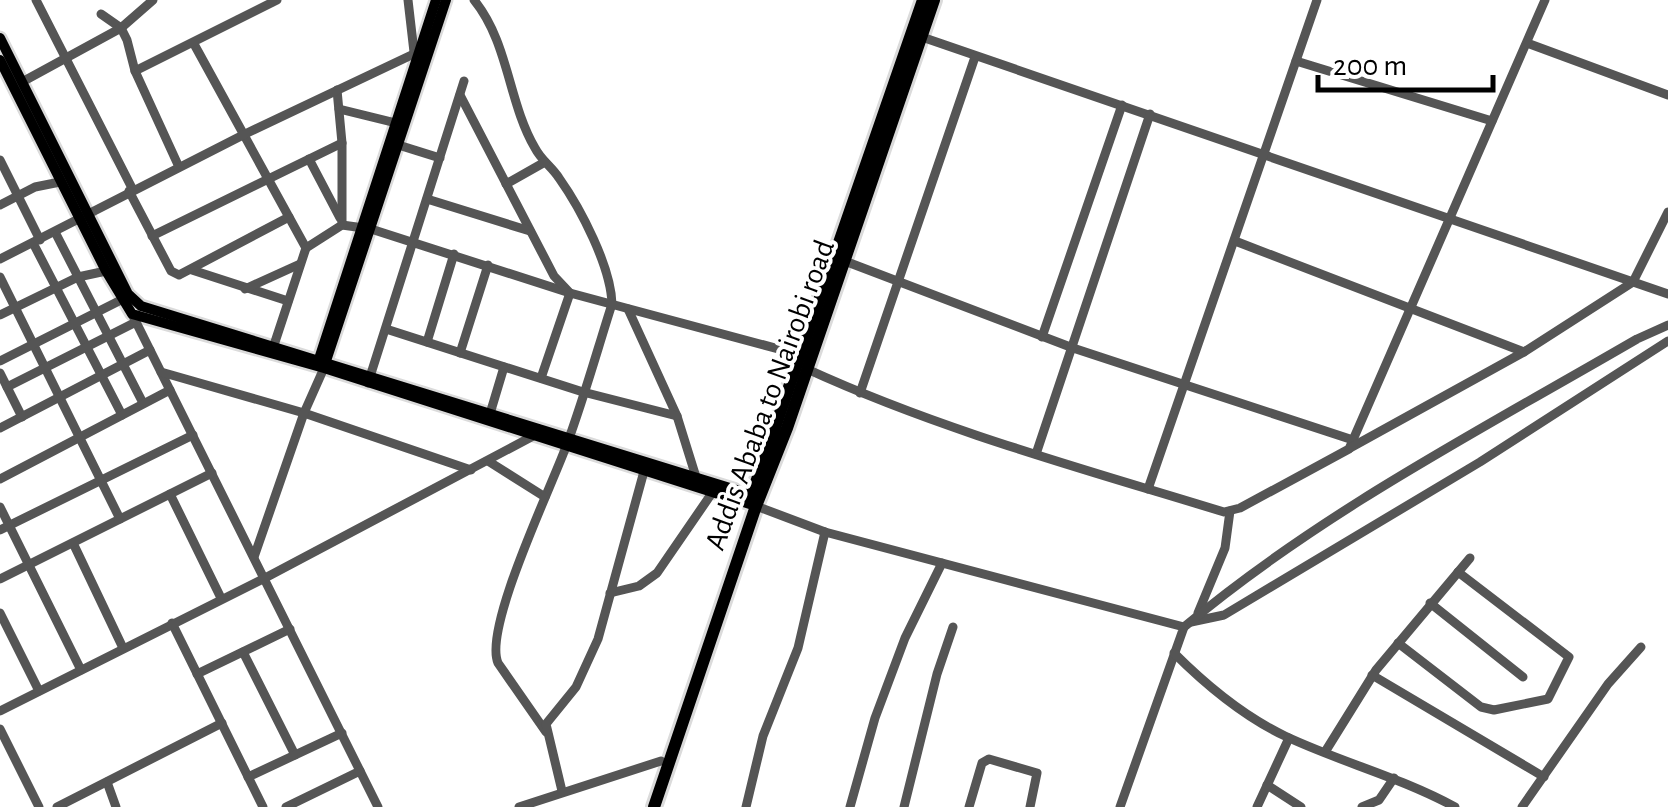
<svg xmlns="http://www.w3.org/2000/svg" width="1668" height="807" viewBox="0 0 1668 807" font-family="'Alegreya Sans',sans-serif">
<style>
.lines{fill:none;stroke-linecap:round;stroke-linejoin:round}
.major-casing{stroke:#dbdbdb;stroke-width:15}
.highway-casing{stroke:#dbdbdb;stroke-width:18}
.minor{stroke:#555;stroke-width:9}
.major{stroke:#000;stroke-width:10}
.highway{stroke:#000;stroke-width:12}
.labels{text-anchor:middle;dominant-baseline:central;stroke-width:8;stroke-linejoin:round;paint-order:stroke}
.street-label{font-size:30px;fill:#000;stroke:#fff}
</style>
<rect width="100%" height="100%" fill="#fff"/>
<g class="lines">
<defs>
<g id="major">
<polyline points="0,38 128,294 141,306 759,497"/>
<polyline points="0,60 106,271 132,314 324,368 756,506"/>
<polyline points="317,365 436,0"/>
<polyline points="324,367 446,0"/>
</g>
<g id="highway">
<polyline points="752,494 923,0"/>
<polyline points="654,807 756,506 787,428 934,0"/>
</g>
</defs>
<use href="#major" class="major-casing"/>
<use href="#highway" class="highway-casing"/>
<g class="minor">
<polyline points="36,0 133,190"/>
<polyline points="408,0 414,52"/>
<path d="M474 0C509 43 508 102 535 148 541 160 552 167 559 178 581 209 611 267 612 304 597 351 584 398 567 444 552 486 483 628 498 663L546 732"/>
<polyline points="101,14 121,28 127,40 135,71 179,167"/>
<polyline points="919,36 1668,294"/>
<polyline points="1527,43 1668,95"/>
<path d="M194 44 306 248 342 225 371 229 570 293 801 355 807 369C940 430 1084 469 1224 512L1240 508 1349 449 1545 0"/>
<polyline points="1296,61 1492,121"/>
<polyline points="135,71 277,0"/>
<polyline points="22,82 121,28 153,0"/>
<polyline points="337,90 342,143 342,225"/>
<polyline points="460,95 554,276 570,293 541,378"/>
<polyline points="339,109 396,123"/>
<polyline points="392,143 440,158"/>
<polyline points="309,159 340,218"/>
<polyline points="0,160 40,240"/>
<polyline points="506,184 545,162"/>
<polyline points="129,191 171,271 179,275 289,217"/>
<polyline points="427,199 530,231"/>
<polyline points="0,205 35,187 60,182"/>
<polyline points="55,232 143,403"/>
<polyline points="152,236 342,143"/>
<polyline points="1235,241 1524,352"/>
<polyline points="33,243 122,415"/>
<polyline points="0,259 245,134 420,51"/>
<polyline points="842,260 1073,348 1353,440"/>
<polyline points="192,270 288,301"/>
<polyline points="0,277 120,519"/>
<polyline points="245,289 300,264"/>
<polyline points="628,309 677,416 696,477"/>
<polyline points="132,314 378,807"/>
<polyline points="0,315 78,277 106,271"/>
<polyline points="386,329 583,392 677,416"/>
<polyline points="1042,337 1122,105"/>
<polyline points="427,342 454,254"/>
<polyline points="274,345 306,248"/>
<polyline points="460,353 488,265"/>
<polyline points="0,361 121,300"/>
<polyline points="161,372 304,413 471,470"/>
<polyline points="0,373 22,417"/>
<polyline points="368,383 464,81"/>
<polyline points="7,387 136,322"/>
<polyline points="860,393 975,57"/>
<polyline points="489,417 504,367"/>
<polyline points="0,428 150,350"/>
<polyline points="1350,448 1524,352 1633,282 1668,212"/>
<polyline points="1036,454 1150,114"/>
<polyline points="488,461 545,497"/>
<polyline points="0,479 170,390"/>
<polyline points="1148,489 1317,0"/>
<polyline points="170,494 221,598"/>
<polyline points="756,506 825,532 1184,627 1120,807"/>
<polyline points="0,507 81,670"/>
<polyline points="0,530 193,435"/>
<polyline points="73,543 123,648"/>
<polyline points="254,557 304,413 324,368"/>
<polyline points="0,579 212,473"/>
<polyline points="610,593 639,586 657,573 712,493"/>
<polyline points="1430,603 1523,677"/>
<polyline points="0,613 39,691"/>
<polyline points="1198,613 1225,548 1230,511"/>
<polyline points="1191,622 1224,615 1480,462 1668,341"/>
<polyline points="172,623 263,807"/>
<path d="M1184 627C1321 512 1484 428 1637 339L1668 325"/>
<polyline points="1398,643 1481,707 1494,710 1548,699 1569,657 1458,572"/>
<polyline points="243,652 295,755"/>
<path d="M1174 653C1207 686 1243 716 1285 736 1340 762 1400 777 1455 807"/>
<polyline points="197,674 290,629"/>
<polyline points="1372,675 1544,777"/>
<polyline points="0,711 265,578 535,435"/>
<polyline points="0,729 39,807"/>
<polyline points="1325,752 1376,670 1470,558"/>
<polyline points="248,777 342,733"/>
<polyline points="107,782 116,807"/>
<polyline points="1267,785 1301,807"/>
<polyline points="562,791 546,724 576,687 598,639 646,464"/>
<polyline points="57,807 222,723"/>
<polyline points="286,807 360,771"/>
<polyline points="519,807 661,761"/>
<polyline points="746,807 763,736 798,648 825,532"/>
<polyline points="850,807 875,718 905,638 942,563"/>
<polyline points="904,807 937,674 953,627"/>
<polyline points="969,807 982,763 989,759 1037,773 1030,807"/>
<polyline points="1257,807 1289,738"/>
<polyline points="1362,807 1379,800 1394,778"/>
<polyline points="1522,807 1608,684 1641,647"/>
</g>
<use href="#major" class="major"/>
<use href="#highway" class="highway"/>
</g>
<g class="labels">
<g class="street-label">
<text transform="translate(770 395) rotate(-70)">Addis Ababa to Nairobi road</text>
</g>
</g>
<path d="M1318 75v15h175v-15" fill="none" stroke="#000000" stroke-width="5"/>
<text x="1333" y="75" font-size="30" fill="#000000" stroke="#ffffff" stroke-width="8" paint-order="stroke">200 m</text>
</svg>
